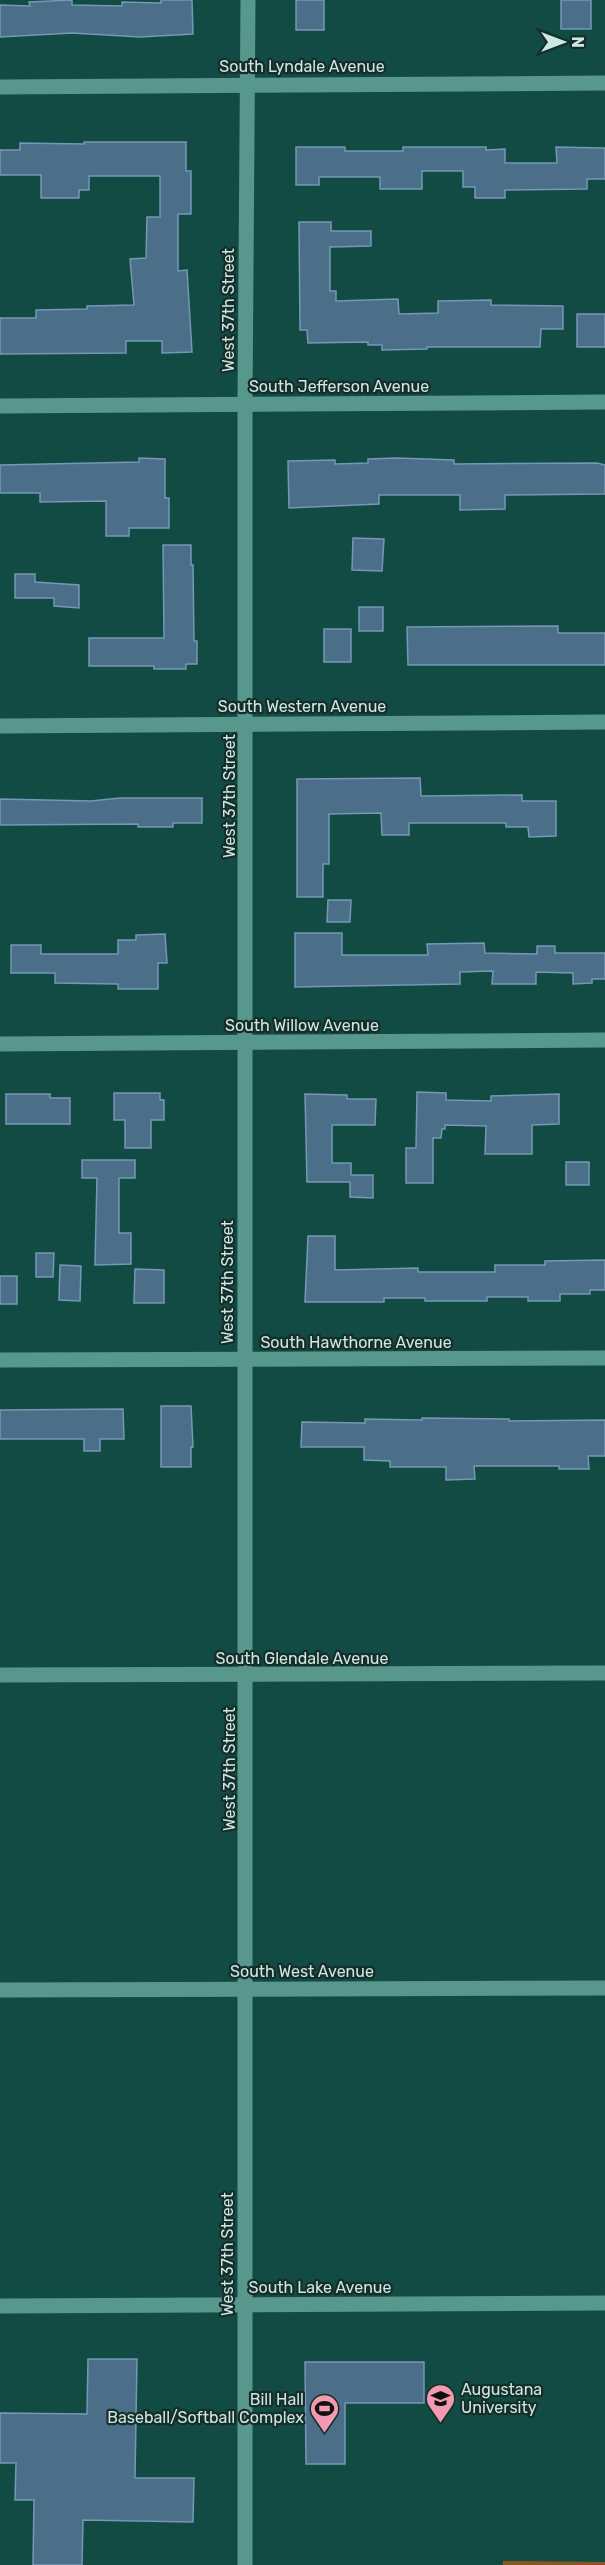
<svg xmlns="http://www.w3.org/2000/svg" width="605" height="2565" viewBox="0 0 605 2565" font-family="Rubik,sans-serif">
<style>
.green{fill:#8c551b}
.building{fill:#4b6e89;stroke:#7498b5;stroke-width:1.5}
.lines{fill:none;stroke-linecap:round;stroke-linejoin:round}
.minor{stroke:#57978c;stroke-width:15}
.labels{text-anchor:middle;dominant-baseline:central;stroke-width:4.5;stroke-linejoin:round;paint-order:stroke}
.street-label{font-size:16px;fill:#cce8e2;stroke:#162d29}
.poi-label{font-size:16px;fill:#cce8e2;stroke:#162d29;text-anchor:start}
</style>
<rect width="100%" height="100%" fill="#124b44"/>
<polygon class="green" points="503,2561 605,2562 605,2565 503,2565"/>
<g class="building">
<polygon points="72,0 72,5 122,6 122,2 161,3 161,0 192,0 193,34 140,37 72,33 0,37 0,5 30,6 29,2"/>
<rect x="296" y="0" width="28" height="30"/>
<rect x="561" y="0" width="30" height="29"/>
<polygon points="84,142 186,142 186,171 191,171 191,214 178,214 178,271 187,270 192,352 162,353 162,341 126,341 126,353 0,354 0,318 36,318 36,310 87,309 87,306 134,305 130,259 146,258 147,217 160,217 160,176 89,176 89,190 79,190 79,198 41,198 41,175 0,175 0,150 20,150 20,143 84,144"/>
<polygon points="296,147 345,147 345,151 403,151 403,147 486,147 486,150 505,149 505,163 557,163 556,147 605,148 605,179 587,179 587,189 505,190 505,198 475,198 475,187 463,187 463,171 422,171 422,189 380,189 380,177 319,177 319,185 296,185"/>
<polygon points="299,222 331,222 331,231 371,231 371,246 330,247 330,291 336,291 336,301 398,299 399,314 438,313 438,301 491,300 491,305 563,306 563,329 541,329 540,347 427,347 427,349 382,350 382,345 368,345 368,342 308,343 307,330 300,330"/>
<rect x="577" y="314" width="28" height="33"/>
<polygon points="139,458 165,459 165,498 169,498 169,528 129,528 129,536 106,536 106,501 40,502 40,493 0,493 0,465 139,462"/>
<polygon points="397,458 454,460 454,464 597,463 605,465 605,494 505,495 505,509 460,510 460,495 379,495 379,504 289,508 288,461 335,460 335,464 368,463 368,459"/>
<polygon points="353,538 384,539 382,571 352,570"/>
<polygon points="163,545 191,545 191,565 193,565 194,641 197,641 197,664 186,664 186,669 154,669 154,666 89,666 89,638 164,638"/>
<polygon points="15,574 35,574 35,582 79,585 79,608 54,606 54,598 15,598"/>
<rect x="359" y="607" width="24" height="24"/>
<polygon points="558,626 558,633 605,633 605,665 408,665 407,627"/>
<rect x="324" y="629" width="27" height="33"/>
<polygon points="420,778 421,796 522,795 522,801 556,801 556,836 529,837 528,827 506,827 506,823 409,823 409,835 382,835 381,813 329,814 329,864 323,864 323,897 297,897 297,779"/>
<polygon points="120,798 202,798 202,823 173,823 173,827 138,827 138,824 0,825 0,799 91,801"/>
<polygon points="328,900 351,900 350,922 327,922"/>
<polygon points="295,933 342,933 342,955 428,955 427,944 484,943 485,953 537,954 537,946 555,946 555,953 605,953 605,979 592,979 592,983 573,984 573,973 536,972 536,984 492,984 493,971 460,972 460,984 295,987"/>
<polygon points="165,934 167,963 158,963 158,989 118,989 118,984 55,983 55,973 11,973 11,945 41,945 41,954 118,954 118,940 136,940 136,935"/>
<polygon points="417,1092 446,1093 446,1100 491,1101 491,1096 559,1094 559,1124 532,1125 532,1154 485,1154 486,1126 445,1125 445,1129 442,1129 441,1138 433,1138 433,1183 406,1183 406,1148 416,1148"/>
<polygon points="114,1093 160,1093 160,1100 164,1100 164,1120 151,1120 151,1148 125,1148 125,1120 114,1120"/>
<polygon points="6,1094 50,1094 50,1098 70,1098 70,1124 6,1124"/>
<polygon points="305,1094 347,1095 347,1099 376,1099 375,1125 332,1125 332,1163 351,1163 351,1175 373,1175 373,1198 350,1197 350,1182 307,1182"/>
<polygon points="82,1160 135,1160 135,1178 119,1178 119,1233 131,1233 131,1264 95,1265 97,1178 82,1178"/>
<rect x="566" y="1162" width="23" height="23"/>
<polygon points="308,1236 335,1236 335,1270 418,1268 418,1272 495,1272 495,1265 545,1265 545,1261 605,1260 605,1290 590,1290 590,1294 560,1294 560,1301 528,1301 528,1297 487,1297 487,1301 425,1301 425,1298 384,1298 384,1302 305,1302"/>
<polygon points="36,1253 54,1253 53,1277 36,1277"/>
<polygon points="60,1265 81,1266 80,1301 59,1300"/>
<polygon points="135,1269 164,1270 164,1303 134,1303"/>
<rect x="0" y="1276" width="17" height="28"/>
<polygon points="161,1406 191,1406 193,1447 191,1447 191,1467 161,1467"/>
<polygon points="123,1409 124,1439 100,1439 100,1451 84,1451 84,1439 0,1439 0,1410"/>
<polygon points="422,1418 509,1419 509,1421 605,1420 605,1456 588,1456 589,1469 559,1469 559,1466 474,1466 475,1479 446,1480 446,1467 390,1467 390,1461 364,1460 364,1447 301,1447 302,1422 365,1423 365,1419 422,1420"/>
<polygon points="88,2359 137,2359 135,2478 194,2478 193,2522 83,2520 82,2565 33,2565 34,2500 15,2500 16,2463 0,2463 0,2413 87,2414"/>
<polygon points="305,2362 424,2362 424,2403 345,2403 345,2464 306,2464"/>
</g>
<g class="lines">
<g class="minor">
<polyline points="0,87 605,83"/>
<polyline points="0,406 605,402"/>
<polyline points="0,726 605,722"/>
<polyline points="0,1044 605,1040"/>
<polyline points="0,1360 605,1358"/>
<polyline points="0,1675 605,1673"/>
<polyline points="0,1990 605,1988"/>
<polyline points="0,2306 605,2303"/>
<polyline points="245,2565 245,403 248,0"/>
</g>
</g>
<defs>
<symbol id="university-pin" viewBox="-11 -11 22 30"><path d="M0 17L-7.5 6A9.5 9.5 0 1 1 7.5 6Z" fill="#f19ab1" stroke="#162d29"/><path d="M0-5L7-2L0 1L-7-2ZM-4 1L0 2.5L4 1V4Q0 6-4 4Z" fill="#111"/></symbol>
<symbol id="stadium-pin" viewBox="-11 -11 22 30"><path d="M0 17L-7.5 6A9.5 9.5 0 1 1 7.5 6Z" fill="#f19ab1" stroke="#162d29"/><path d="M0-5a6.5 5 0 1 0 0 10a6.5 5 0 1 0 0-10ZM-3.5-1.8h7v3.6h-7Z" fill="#111"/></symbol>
</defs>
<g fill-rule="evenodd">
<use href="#university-pin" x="424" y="2382" width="33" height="45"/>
<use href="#stadium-pin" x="308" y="2392" width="33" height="45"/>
</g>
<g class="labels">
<g class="street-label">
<text x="302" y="66">South Lyndale Avenue</text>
<text transform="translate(228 310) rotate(-90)">West 37th Street</text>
<text x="339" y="386">South Jefferson Avenue</text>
<text x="302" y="706">South Western Avenue</text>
<text transform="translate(229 796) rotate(-90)">West 37th Street</text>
<text x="302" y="1025">South Willow Avenue</text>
<text transform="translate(227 1282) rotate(-90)">West 37th Street</text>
<text x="356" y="1342">South Hawthorne Avenue</text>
<text x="302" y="1658">South Glendale Avenue</text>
<text transform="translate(229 1769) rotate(-90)">West 37th Street</text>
<text x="302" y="1971">South West Avenue</text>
<text transform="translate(227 2254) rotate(-90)">West 37th Street</text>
<text x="320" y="2287">South Lake Avenue</text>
</g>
<g class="poi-label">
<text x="461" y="2389">Augustana<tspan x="461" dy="18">University</tspan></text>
<text x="304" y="2399" text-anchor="end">Bill Hall<tspan x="304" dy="18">Baseball/Softball Complex</tspan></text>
</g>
</g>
<g transform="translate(563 42) rotate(90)" stroke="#162d29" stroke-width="4.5" paint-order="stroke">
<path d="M0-4.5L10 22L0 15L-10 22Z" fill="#cce8e2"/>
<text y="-9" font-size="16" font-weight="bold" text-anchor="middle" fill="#cce8e2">N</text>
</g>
</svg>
